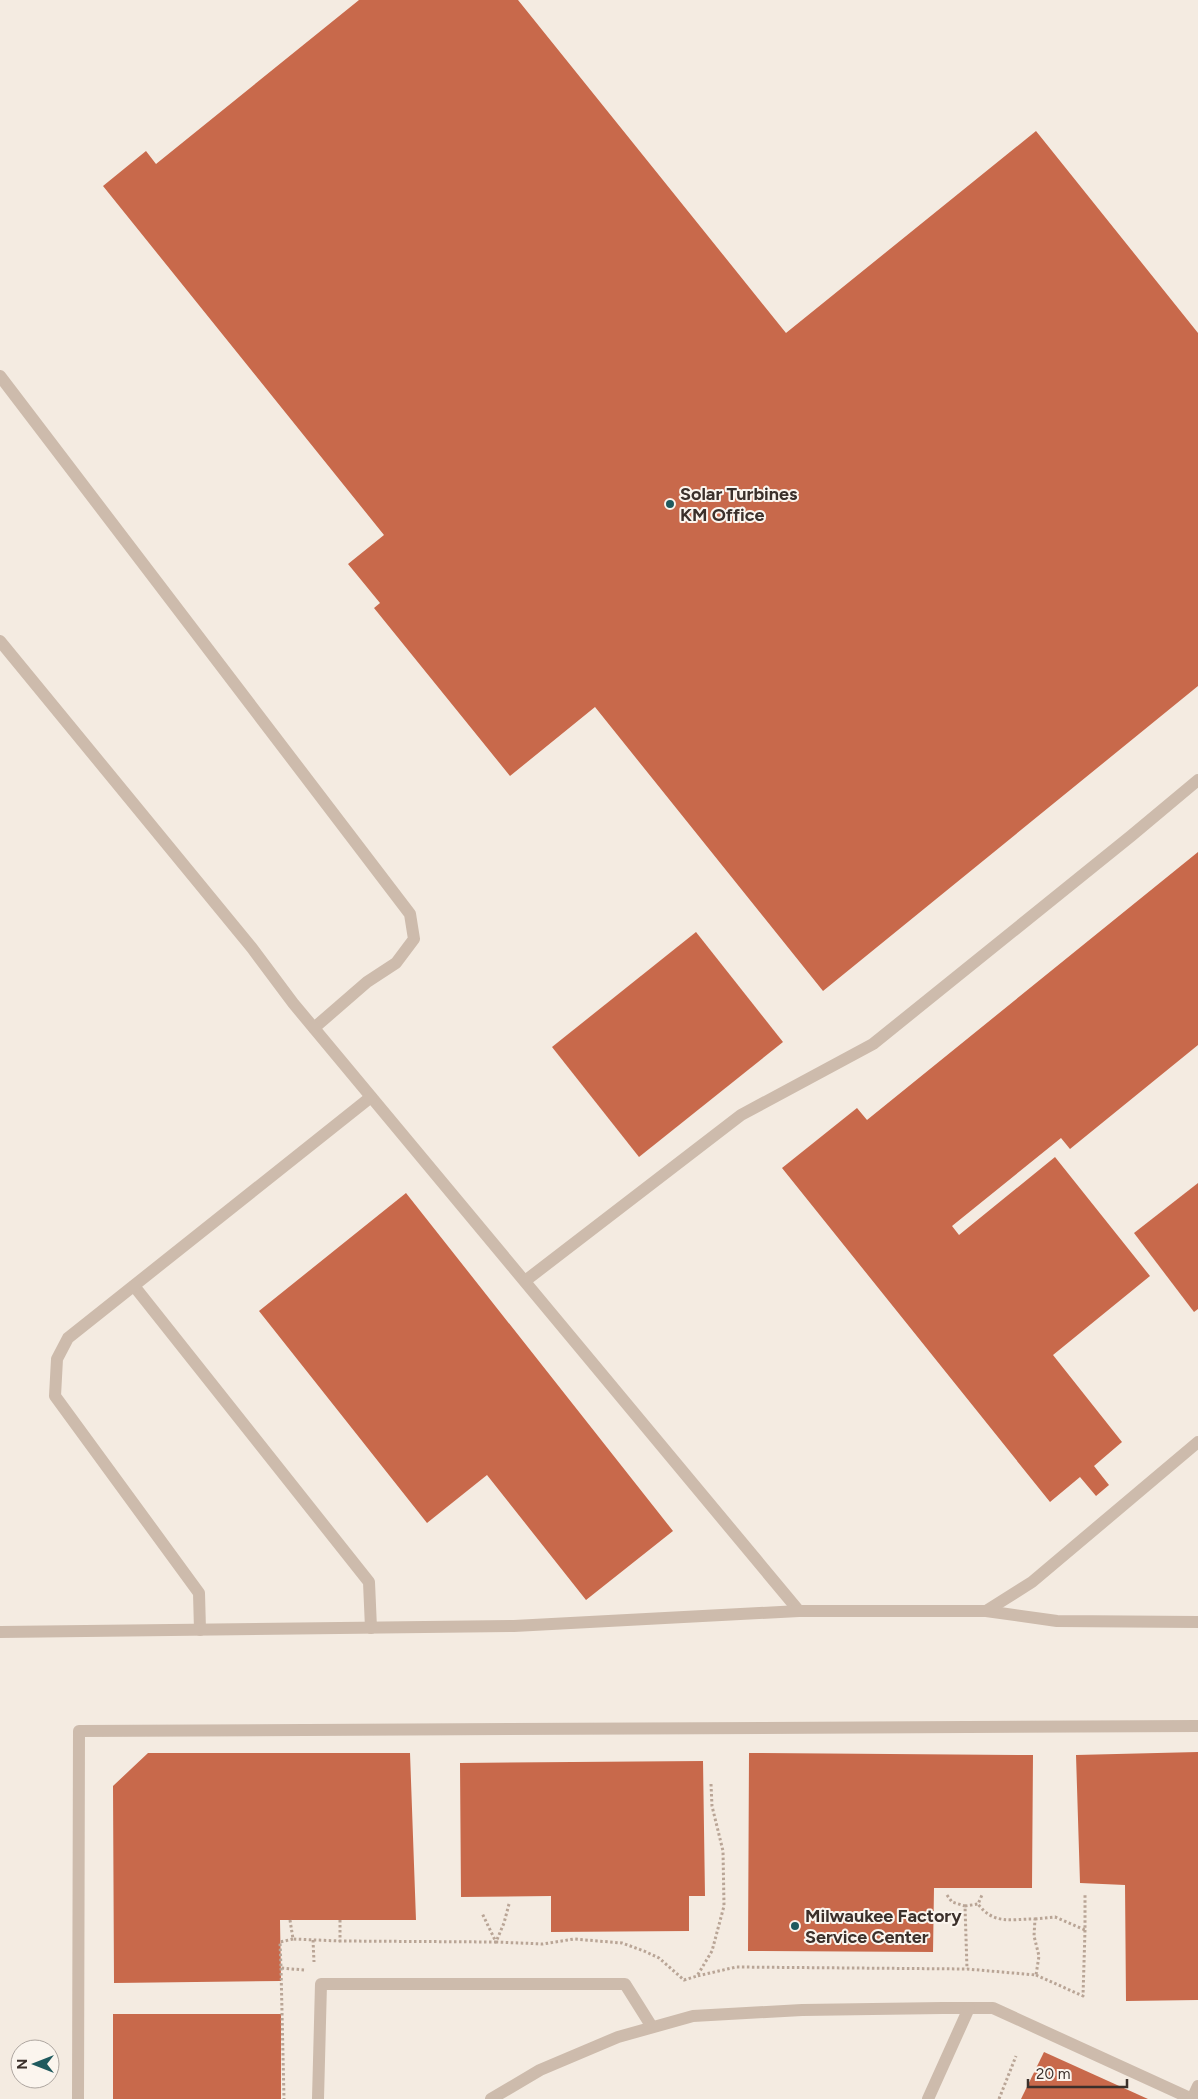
<svg xmlns="http://www.w3.org/2000/svg" width="1198" height="2099" viewBox="0 0 1198 2099" font-family="Figtree,sans-serif">
<style>
.building{fill:#c8694b}
.lines{fill:none;stroke-linecap:round;stroke-linejoin:round}
.path{stroke:#b9a596;stroke-width:3;stroke-dasharray:2.5 2.5;stroke-linecap:butt}
.minor{stroke:#cdbbac;stroke-width:12}
.poi-dot{fill:#1f5a5e;stroke:#fbf5ee;stroke-width:2}
.labels{text-anchor:middle;dominant-baseline:central;stroke-width:4;stroke-linejoin:round;paint-order:stroke}
.poi-label{font-size:18px;font-weight:bold;fill:#3b302b;stroke:#fbf5ee;text-anchor:start}
</style>
<rect width="100%" height="100%" fill="#f4ebe1"/>
<g class="building">
<polygon points="359,0 518,0 786,333 1036,131 1198,333 1198,686 823,991 595,707 510,776 374,608 380,603 348,564 384,535 103,186 146,151 156,164"/>
<polygon points="1198,852 1198,1045 1070,1149 1061,1138 952,1226 959,1235 1055,1157 1150,1276 1053,1355 1122,1442 1094,1466 1109,1485 1096,1496 1080,1477 1050,1502 782,1168 857,1108 867,1120"/>
<polygon points="696,932 783,1042 639,1157 552,1047"/>
<polygon points="1198,1183 1198,1309 1194,1312 1134,1233"/>
<polygon points="406,1193 673,1531 586,1600 487,1475 427,1523 259,1311"/>
<polygon points="1198,1752 1198,2000 1126,2001 1125,1885 1080,1883 1076,1755"/>
<polygon points="148,1753 410,1753 416,1920 280,1920 281,1981 114,1983 113,1786"/>
<polygon points="749,1753 1033,1755 1032,1888 934,1888 933,1952 748,1951"/>
<polygon points="703,1761 705,1896 689,1896 689,1931 551,1932 551,1896 461,1897 460,1763"/>
<rect x="113" y="2014" width="168" height="85"/>
<polygon points="1044,2052 1148,2099 1021,2099"/>
</g>
<g class="lines">
<g class="path">
<path d="M711 1784 712 1806 723 1851 724 1906 712 1951 697 1976 736 1967 967 1969 1036 1975 1039 1956 1034 1936 1035 1919C1010 1919 994 1925 978 1904"/>
<polyline points="947,1895 952,1902 965,1906 967,1969"/>
<polyline points="509,1904 504,1923 496,1942 543,1944 574,1939 622,1943 644,1951 659,1958 684,1980 697,1976"/>
<polyline points="965,1906 978,1904 982,1895"/>
<polyline points="1035,1919 1055,1917 1085,1930 1085,1893"/>
<polyline points="290,1920 293,1939 340,1941"/>
<polyline points="340,1920 340,1941 496,1942 482,1913"/>
<polyline points="293,1939 280,1942 281,1968 304,1970"/>
<polyline points="313,1940 314,1962"/>
<polyline points="281,1968 284,2099"/>
<polyline points="1036,1975 1083,1996 1085,1930"/>
<polyline points="999,2099 1016,2056"/>
</g>
<g class="minor">
<polyline points="0,376 410,914 414,939 396,963 367,982 314,1028"/>
<polyline points="0,641 252,948 293,1003 799,1611"/>
<polyline points="525,1281 741,1115 873,1044 1131,836 1198,780"/>
<polyline points="134,1286 369,1582 371,1628"/>
<polyline points="986,1611 1057,1621 1198,1622"/>
<polyline points="200,1630 199,1593 55,1396 57,1359 68,1338 371,1097"/>
<polyline points="0,1632 514,1626 799,1611 986,1611 1032,1582 1198,1442"/>
<polyline points="78,2099 79,1731 1198,1726"/>
<polyline points="318,2099 321,1984 625,1984 652,2027"/>
<polyline points="491,2099 540,2070 618,2037 693,2016 802,2010 943,2008 993,2008 1192,2099"/>
<polyline points="928,2099 969,2008"/>
<polyline points="1192,2099 1198,2086"/>
</g>
</g>
<g class="poi-dot">
<circle cx="670" cy="504" r="5"/>
<circle cx="795" cy="1926" r="5"/>
</g>
<g class="labels">
<g class="poi-label">
<text x="680" y="494">Solar Turbines<tspan x="680" dy="21">KM Office</tspan></text>
<text x="805" y="1916">Milwaukee Factory<tspan x="805" dy="21">Service Center</tspan></text>
</g>
</g>
<g transform="translate(35 2064) rotate(270)"><circle r="24" fill="#fbf5ee" stroke="#aea6a0"/>
<path d="M0-4L9 19L0 12L-9 19Z" fill="#1f5a5e"/>
<text y="-8" font-size="14" font-weight="bold" text-anchor="middle" fill="#3b302b">N</text>
</g>
<path d="M1028 2079v8h99v-8" fill="none" stroke="#3b302b" stroke-width="2.5"/>
<text x="1036" y="2079" font-size="15" fill="#3b302b" stroke="#fbf5ee" stroke-width="4" paint-order="stroke">20 m</text>
</svg>
